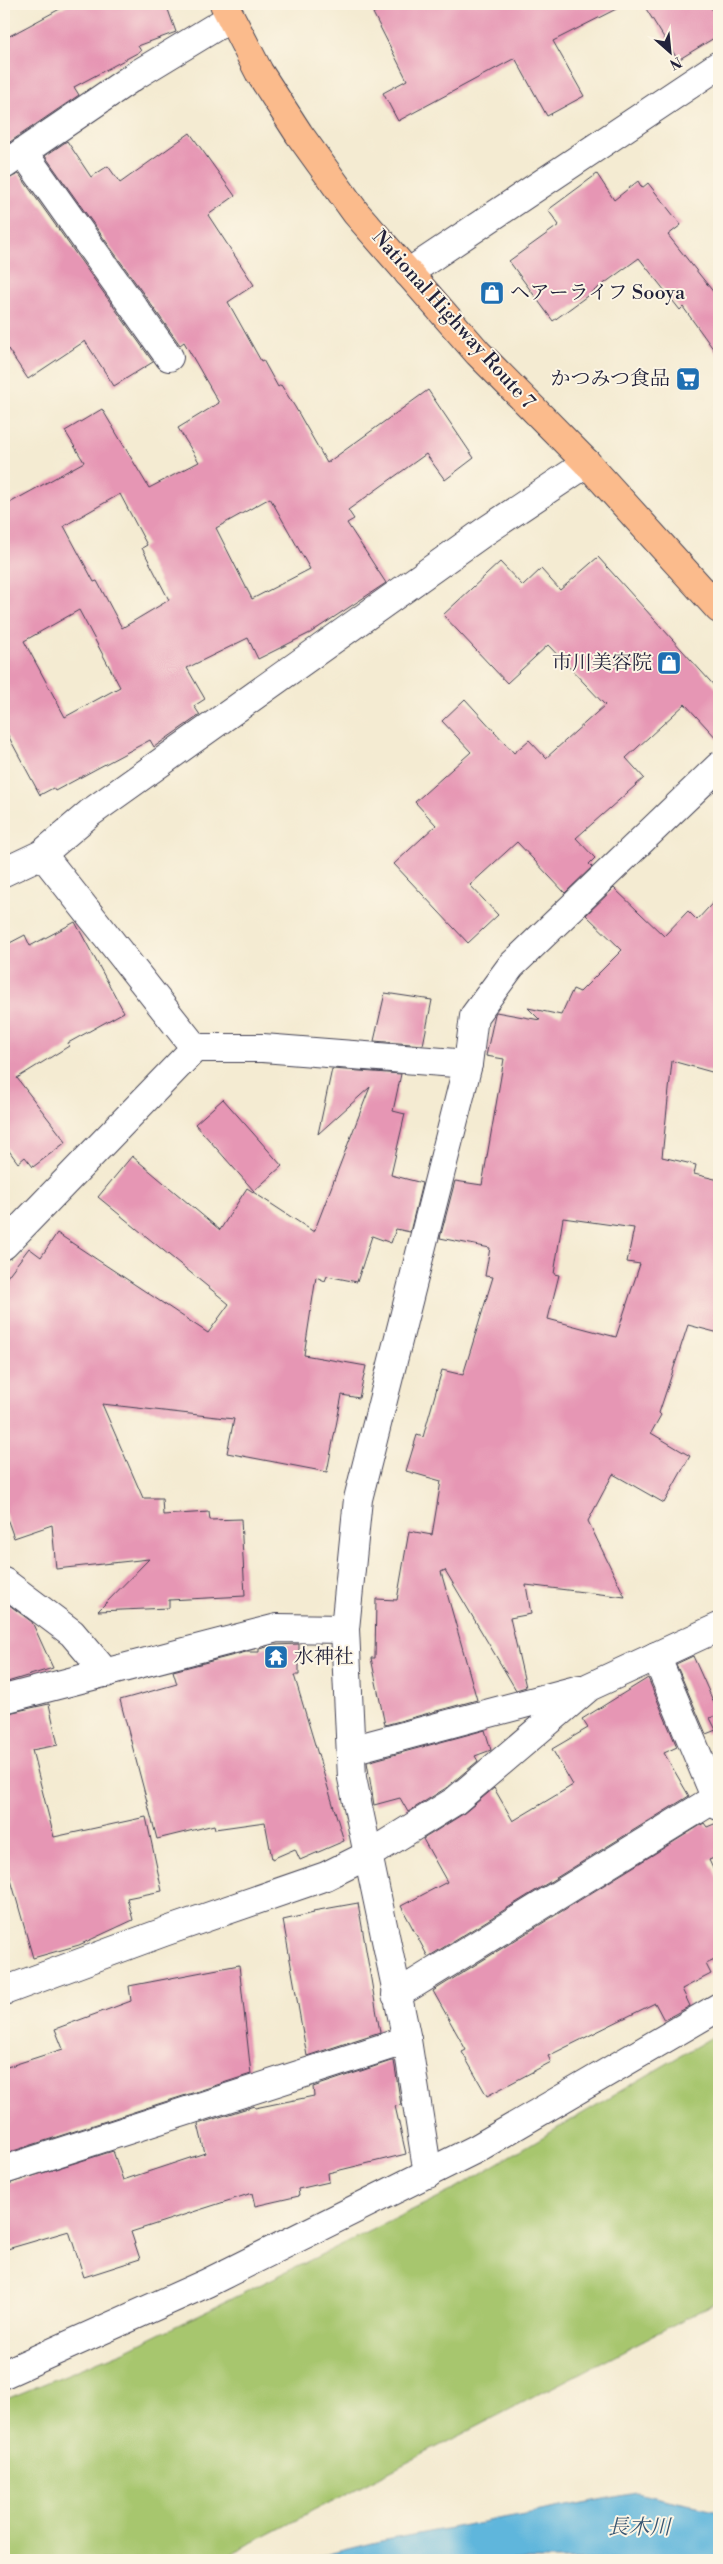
<svg xmlns="http://www.w3.org/2000/svg" width="723" height="2564" viewBox="0 0 723 2564" font-family="'Libre Bodoni','Noto Serif JP',serif">
<style>
.green{fill:#a7c66e;stroke:#647454}
.water{fill:#5fb6dc;stroke:#406c8c}
.building{fill:#e696b4;fill-rule:evenodd}
.lines{fill:none;stroke-linecap:round;stroke-linejoin:round}
.street-casing{stroke:#424052;stroke-width:30}
.highway-casing{stroke:#424052;stroke-width:30}
.street{stroke:#fff;stroke-width:28}
.highway{stroke:#fbbb8c;stroke-width:28}
.labels{text-anchor:middle;dominant-baseline:central;stroke-width:4;stroke-linejoin:round;paint-order:stroke}
.poi-label{font-size:20px;fill:#22223b;stroke:#fcf5e5;text-anchor:start}
.street-label{font-size:20px;fill:#22223b;stroke:#fcf5e5}
.water-label{font-size:21px;font-style:italic;fill:#375673;stroke:#fcf5e5}
</style>
<rect width="100%" height="100%" fill="#fcf5e5"/>
<filter id="ink" filterUnits="userSpaceOnUse"><feTurbulence type="fractalNoise" baseFrequency=".02" numOctaves="2"/><feDisplacementMap in="SourceGraphic" scale="10" xChannelSelector="R" yChannelSelector="G"/><feConvolveMatrix kernelMatrix="1 2 1 2 8 2 1 2 1" color-interpolation-filters="sRGB"/></filter>
<filter id="wash" filterUnits="userSpaceOnUse"><feTurbulence type="fractalNoise" baseFrequency=".0096" numOctaves="4" result="noise"/><feDisplacementMap in="SourceGraphic" scale="20" xChannelSelector="R" yChannelSelector="G"/><feGaussianBlur stdDeviation="1.12" result="paint"/><feColorMatrix in="noise" values="0 0 0 0 0 0 0 0 0 0 0 0 0 0 0 0 0 1.4 0 .05"/><feComposite in="paint" operator="in"/></filter>
<g filter="url(#wash)">
<rect width="100%" height="100%" fill="#f4ebd2"/>
<polygon class="green" points="719,2033 719,2301 219,2560 4,2560 4,2400 127,2350 451,2191"/>
<polygon class="water" points="636,2493 719,2511 719,2560 304,2560 381,2541"/>
<g id="blocks">
<g class="building">
<polygon points="69,4 166,4 176,32 138,46 141,51 74,87 79,95 4,146 4,39"/>
<polygon points="392,4 626,4 553,41 584,96 547,116 515,58 398,121 383,93 407,80 373,13"/>
<polygon points="643,4 709,4 719,21 719,35 678,60"/>
<path d="M190 133 235 196 208 215 254 285 228 302 261 361 263 360 278 387 281 385 295 407 327 463 428 390 474 458 445 480 426 454 348 510 354 519 347 523 386 583 310 633 258 659 248 638 187 668 205 699 194 706 200 715 154 747 150 740 55 791 53 788 40 795 4 728V506L84 462 65 431 102 409 149 488 199 462 178 428 219 403 184 342 180 345 45 156 67 141 91 177 108 166 120 183ZM120 494 147 545 142 548 169 600 122 628 97 581 94 582 64 526ZM270 498 310 569 252 599 216 528ZM79 610 120 687 65 717 24 641Z"/>
<polygon points="19,174 153,362 114,386 85,341 28,379 4,343 4,180"/>
<polygon points="597,174 614,200 638,181 642,188 648,183 681,225 668,235 719,299 719,357 683,307 680,310 639,258 553,321 509,261 559,225 548,210"/>
<polygon points="598,557 719,691 719,741 685,704 626,758 644,778 576,838 595,858 589,864 592,867 565,893 517,842 470,885 498,915 468,943 394,864 436,825 415,802 471,752 442,721 465,699 514,753 529,740 546,758 605,705 548,645 507,683 443,615 500,562 523,586 541,569 560,590"/>
<path d="M614 888 664 936 688 911 697 920 719 896V1074L672 1061 662 1157 696 1165 694 1174 719 1180V1333L688 1325 659 1413 661 1415 651 1433 690 1456 664 1503 613 1474 588 1521 625 1597 526 1585 531 1614 510 1618 526 1687 516 1690 445 1570 441 1572 477 1700 385 1725 371 1658H375L376 1599 397 1600 409 1531 432 1535 441 1481 406 1471 417 1435 423 1437 442 1370 463 1375 493 1277 485 1276 490 1248 440 1238 455 1181 482 1185 504 1059 486 1056 495 1014 496 1012 540 1020 528 1008 561 1015 573 989 580 992 622 950 586 915ZM563 1218 634 1228 627 1262 640 1264 616 1337 548 1319 559 1275 554 1274Z"/>
<polygon points="75,922 124,1012 68,1043 69,1046 17,1078 66,1142 33,1167 25,1157 18,1163 4,1144 4,946 25,935 30,946"/>
<polygon points="385,993 432,1000 423,1045 374,1041"/>
<polygon points="332,1069 401,1074 393,1111 405,1114 391,1175 422,1183 410,1232 396,1229 391,1243 372,1236 357,1282 327,1276 325,1281 316,1277 304,1355 366,1366 359,1398 342,1395 327,1472 227,1453 234,1419 102,1404 143,1498 162,1498 163,1515 209,1512 210,1520 241,1519 245,1596 169,1600 169,1608 98,1611 149,1559 56,1569 52,1525 14,1538 4,1510 4,1281 29,1248 41,1257 57,1233 208,1333 229,1304 98,1197 132,1156 220,1230 247,1188 314,1232 370,1087 318,1134"/>
<polygon points="223,1099 282,1166 254,1191 195,1124"/>
<polygon points="4,1601 32,1622 53,1668 4,1683"/>
<polygon points="299,1644 299,1675 294,1675 344,1841 300,1860 295,1849 272,1859 265,1822 215,1829 214,1825 157,1839 120,1700 177,1684 173,1671 246,1652 259,1652 259,1649 275,1645"/>
<polygon points="693,1656 719,1714 710,1718 716,1730 706,1734 676,1664"/>
<polygon points="648,1678 677,1747 664,1753 689,1796 428,1957 401,1906 447,1882 423,1839 463,1814 494,1788 513,1821 573,1785 552,1749 588,1728 582,1719"/>
<polygon points="49,1704 58,1745 32,1750 54,1837 146,1817 162,1891 127,1898 133,1920 79,1945 33,1958 4,1855 4,1714"/>
<polygon points="485,1730 491,1750 475,1756 478,1761 446,1788 408,1812 400,1798 374,1805 367,1762"/>
<polygon points="719,1822 719,1856 709,1860 719,1881 719,1958 706,1964 711,1974 682,1989 690,2006 664,2020 655,2003 548,2056 551,2062 487,2096 462,2052 466,2050 433,1991 704,1823 707,1827"/>
<polygon points="358,1903 380,2032 307,2056 283,1920 314,1913 313,1911"/>
<polygon points="239,1965 251,2074 4,2154 4,2068 63,2049 55,2029 131,2001 129,1986"/>
<polygon points="391,2061 394,2061 401,2105 395,2106 406,2154 328,2173 329,2182 298,2189 299,2196 255,2206 252,2193 131,2232 140,2259 84,2277 69,2231 4,2250 4,2185 113,2151 123,2180 205,2153 198,2124 254,2106 255,2108 314,2096 313,2087"/>
</g>
</g>
</g>
<g filter="url(#ink)">
<use href="#blocks" fill-opacity="0" stroke="#424052" stroke-width="1"/>
<g class="lines">
<defs>
<g id="street">
<polyline points="23,152 169,357"/>
<polyline points="4,165 136,75 230,18"/>
<polyline points="408,273 719,65"/>
<polyline points="4,872 42,854 90,813 484,532 587,463"/>
<polyline points="195,1048 263,1048 468,1064"/>
<polyline points="4,1245 195,1048 42,854"/>
<polyline points="4,1582 72,1633 106,1673"/>
<polyline points="656,1656 719,1806"/>
<polyline points="4,1699 277,1628 345,1629"/>
<polyline points="351,1750 580,1689"/>
<polyline points="4,1991 164,1932 326,1876 368,1855 455,1801 589,1687 719,1627"/>
<polyline points="396,1995 719,1796"/>
<polyline points="4,2170 407,2040"/>
<polyline points="428,2174 407,2040 352,1778 345,1629 358,1499 468,1064 474,1016 511,966 719,766"/>
<polyline points="4,2374 207,2283 476,2149 719,2007"/>
</g>
<polyline id="highway" points="224,4 259,72 299,134 356,213 478,353 587,463 719,609"/>
</defs>
<use href="#street" class="street-casing"/>
<use href="#highway" class="highway-casing"/>
<use href="#street" class="street"/>
<use href="#highway" class="highway"/>
</g>
</g>
<defs>
<symbol id="shop-square" viewBox="-11 -11 22 22"><rect x="-9" y="-9" width="18" height="18" rx="4" fill="#1f6fb2" stroke="#fcf5e5"/><path d="M-5-2.5h2.3a2.7 3.5 0 0 1 5.4 0H5L5.5 6h-11ZM-1.5-2.5h3a1.5 2.3 0 0 0-3 0Z" fill="#fff"/></symbol>
<symbol id="supermarket-square" viewBox="-11 -11 22 22"><rect x="-9" y="-9" width="18" height="18" rx="4" fill="#1f6fb2" stroke="#fcf5e5"/><path d="M-6-5.5h2.5l.6 2H6L4.5 2H-2.5L-4.4-4H-6ZM-1.5 3.2a1.3 1.3 0 1 0 .1 0ZM3 3.2a1.3 1.3 0 1 0 .1 0Z" fill="#fff"/></symbol>
<symbol id="temple-square" viewBox="-11 -11 22 22"><rect x="-9" y="-9" width="18" height="18" rx="4" fill="#1f6fb2" stroke="#fcf5e5"/><path d="M0-6L5-2H3V0L6.5 2.5H4V6H1.5V3h-3V6H-4V2.5H-6.5L-3 0V-2H-5Z" fill="#fff"/></symbol>
</defs>
<g fill-rule="evenodd">
<use href="#shop-square" x="478" y="279" width="28" height="28"/>
<use href="#supermarket-square" x="674" y="365" width="28" height="28"/>
<use href="#shop-square" x="655" y="649" width="28" height="28"/>
<use href="#temple-square" x="262" y="1643" width="28" height="28"/>
</g>
<g class="labels">
<g class="poi-label">
<text x="510" y="293">ヘアーライフ Sooya</text>
<text x="670" y="379" text-anchor="end">かつみつ食品</text>
<text x="652" y="663" text-anchor="end">市川美容院</text>
<text x="294" y="1657">水神社</text>
</g>
<g class="street-label">
<text transform="translate(453 320) rotate(48)">National Highway Route 7</text>
</g>
<g class="water-label">
<text x="639" y="2528">長木川</text>
</g>
</g>
<rect width="723" height="2564" fill="none" stroke="#fcf5e5" stroke-width="20"/>
<g transform="translate(670 52) rotate(153)" stroke="#fcf5e5" stroke-width="4" paint-order="stroke">
<path d="M0-4L9 19L0 12L-9 19Z" fill="#22223b"/>
<text y="-8" font-size="14" font-weight="bold" text-anchor="middle" fill="#22223b">N</text>
</g>
</svg>
